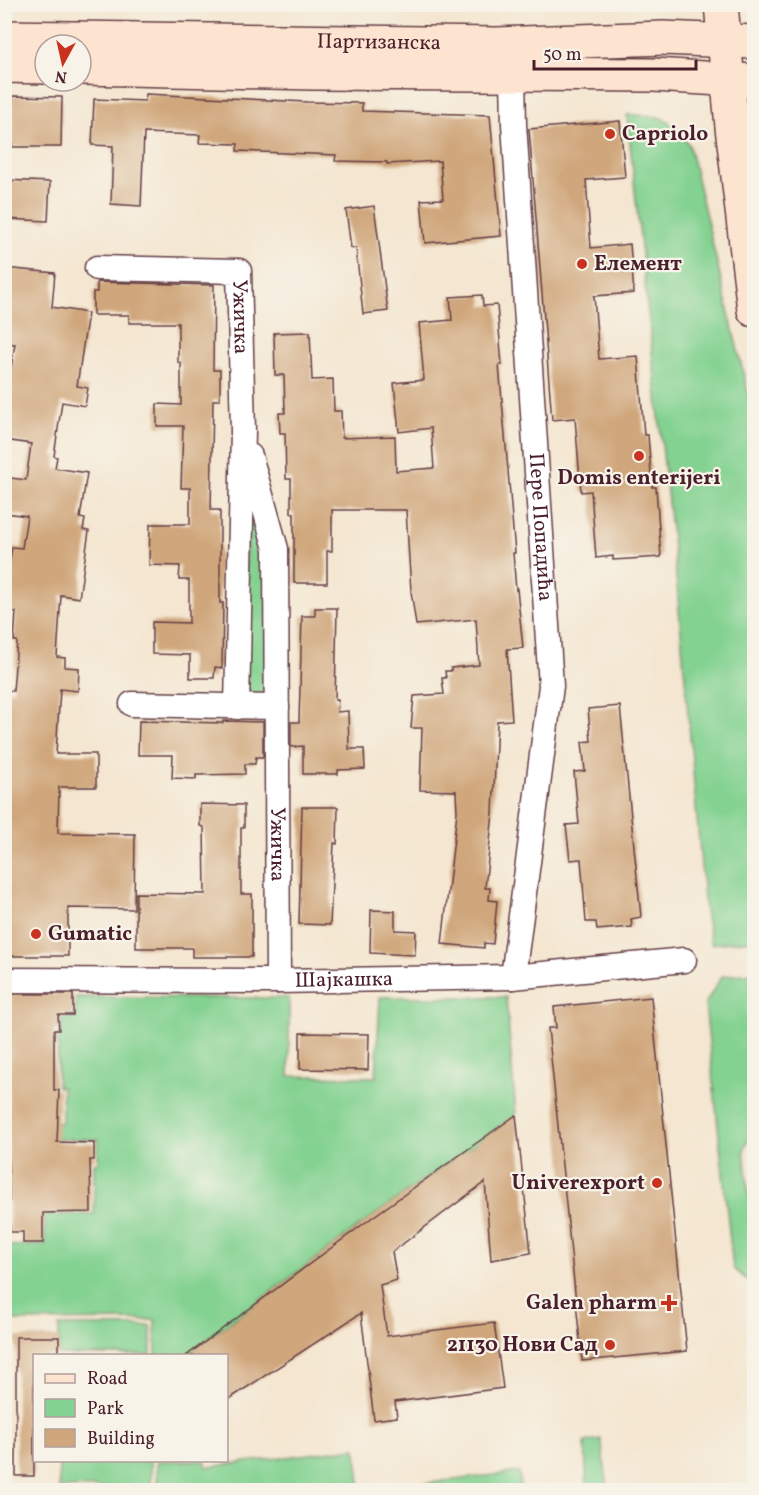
<svg xmlns="http://www.w3.org/2000/svg" width="759" height="1495" viewBox="0 0 759 1495" font-family="Vollkorn,serif">
<style>
.green{fill:#83d291;stroke:#66785e;stroke-width:1.5}
.building{fill:#d0a77d}
.lines{fill:none;stroke-linecap:round;stroke-linejoin:round}
.minor-casing{stroke:#643d44;stroke-width:27}
.secondary-casing{stroke:#643d44;stroke-width:36}
.minor{stroke:#fff;stroke-width:24}
.secondary{stroke:#fde4d0;stroke-width:33}
.poi-dot{fill:#c8321e;stroke:#f7f3e8;stroke-width:2}
.labels{text-anchor:middle;dominant-baseline:central;stroke-width:4.5;stroke-linejoin:round;paint-order:stroke}
.street-label{font-size:21px;fill:#4a1f2b;stroke:#f7f3e8}
.poi-label{font-size:21px;font-weight:bold;fill:#4a1f2b;stroke:#f7f3e8;text-anchor:start}
</style>
<rect width="100%" height="100%" fill="#f7f3e8"/>
<filter id="ink" filterUnits="userSpaceOnUse"><feTurbulence type="fractalNoise" baseFrequency=".0167" numOctaves="2"/><feDisplacementMap in="SourceGraphic" scale="12" xChannelSelector="R" yChannelSelector="G"/><feConvolveMatrix kernelMatrix="1 2 1 2 8 2 1 2 1" color-interpolation-filters="sRGB"/></filter>
<filter id="wash" filterUnits="userSpaceOnUse"><feTurbulence type="fractalNoise" baseFrequency=".008" numOctaves="4" result="noise"/><feDisplacementMap in="SourceGraphic" scale="24" xChannelSelector="R" yChannelSelector="G"/><feGaussianBlur stdDeviation="1.35" result="paint"/><feColorMatrix in="noise" values="0 0 0 0 0 0 0 0 0 0 0 0 0 0 0 0 0 1.4 0 .05"/><feComposite in="paint" operator="in"/></filter>
<g filter="url(#wash)">
<rect width="100%" height="100%" fill="#f4e6d0"/>
<g class="green">
<path d="M627 115C663 115 667 116 689 145L753 414 754 425V940L711 944 705 911 677 586Z"/>
<polygon points="248,465 270,550 270,700 242,700"/>
<polygon points="754,973 754,1125 744,1150 749,1196 754,1196 754,1286 733,1268 705,1004 722,976"/>
<polygon points="76,997 289,998 289,1076 376,1077 380,997 506,997 516,1115 373,1216 193,1350 194,1355 156,1355 155,1320 5,1321 4,1246 45,1245 45,1215 94,1214 94,1163 98,1162 98,1139 54,1139 54,1123 62,1123 62,1087 57,1087 58,1034 61,1034 61,1018 76,1018"/>
<rect x="59" y="1326" width="92" height="29"/>
<polygon points="601,1439 608,1490 587,1490 585,1442"/>
<polygon points="356,1448 361,1490 157,1490 157,1461 205,1461 207,1467"/>
<polygon points="59,1461 151,1461 151,1487 59,1488"/>
<polygon points="519,1472 521,1490 370,1490"/>
</g>
<g id="blocks">
<g class="building">
<polygon points="146,94 307,102 362,103 362,111 490,115 501,236 425,243 421,200 443,199 440,161 387,164 387,162 335,161 336,155 237,151 238,144 199,143 200,135 144,133 141,206 111,204 113,146 92,145 94,99 145,101"/>
<polygon points="13,96 62,97 61,147 12,147"/>
<polygon points="620,121 625,177 586,180 591,248 630,244 634,293 594,296 599,359 638,356 644,435 648,435 652,487 656,487 661,557 613,560 613,556 596,558 591,491 581,492 575,418 552,420 529,129"/>
<polygon points="4,180 50,182 48,221 4,219"/>
<polygon points="374,206 388,311 363,314 356,248 351,248 346,210"/>
<polygon points="4,268 55,273 52,307 88,313 77,386 88,388 85,406 62,402 54,456 57,457 55,468 87,473 80,518 85,519 83,530 89,531 79,598 61,595 57,657 65,658 65,667 79,668 78,691 60,689 56,754 96,754 96,787 59,787 58,833 135,834 134,909 68,908 68,956 4,956 4,731 8,690 13,691 17,641 14,641 16,612 7,611 8,605 4,605 4,576 7,577 12,547 22,548 27,516 6,513 11,478 26,480 31,444 5,440 7,428 4,428 4,408 15,344 4,343"/>
<polygon points="97,282 214,285 213,370 220,370 220,400 213,400 211,510 220,510 220,603 223,603 222,668 215,667 214,678 190,678 190,655 152,654 152,622 189,623 189,580 179,580 180,566 149,565 150,524 190,524 190,488 181,488 183,426 157,426 157,404 181,405 181,363 178,363 178,323 129,323 129,315 93,315 93,292 97,292"/>
<polygon points="482,295 483,306 497,305 502,365 499,365 515,553 513,553 516,590 517,589 523,648 507,649 512,720 497,721 493,813 485,888 490,888 489,900 497,901 493,944 484,943 484,948 442,944 457,812 456,791 420,790 422,728 411,728 414,696 444,694 442,678 446,678 445,671 451,671 451,668 479,665 476,619 416,625 411,591 406,510 332,510 332,551 327,551 327,583 294,583 294,513 291,513 291,479 286,479 285,433 280,433 279,413 285,413 284,375 275,375 274,333 310,332 312,380 333,379 334,411 341,411 342,438 395,436 396,471 434,468 431,428 399,432 394,383 424,380 419,323 452,320 450,297"/>
<polygon points="315,608 337,608 335,700 338,700 337,712 348,711 349,749 364,749 365,769 338,770 338,774 303,774 303,746 291,747 291,722 299,722 302,616 315,616"/>
<polygon points="620,706 641,917 631,919 632,927 597,930 596,922 586,922 581,859 570,860 566,825 579,824 574,772 585,771 582,742 591,741 588,709"/>
<polygon points="139,721 223,723 223,721 263,722 263,757 256,757 255,764 245,764 245,774 196,775 196,779 172,778 173,755 138,755"/>
<polygon points="200,804 244,805 244,828 241,828 241,894 252,894 252,957 192,957 192,948 136,948 136,893 205,894 204,827 200,826"/>
<polygon points="302,807 338,807 337,844 334,843 330,925 299,924"/>
<polygon points="371,910 395,911 395,930 416,931 415,955 370,953"/>
<polygon points="10,994 73,994 73,1015 58,1015 59,1030 54,1030 54,1090 59,1090 57,1142 94,1143 94,1160 90,1160 91,1212 43,1213 43,1243 23,1243 23,1232 10,1232 8,1158"/>
<polygon points="651,997 687,1351 582,1361 548,1028 556,1028 554,1007"/>
<polygon points="300,1033 369,1034 368,1070 300,1069"/>
<polygon points="516,1115 531,1253 491,1260 485,1182 392,1252 397,1280 380,1285 387,1336 494,1323 503,1388 395,1402 397,1417 374,1420 361,1313 226,1401 226,1356 186,1356 374,1216"/>
<polygon points="16,1337 59,1337 59,1356 34,1356 34,1476 16,1476"/>
</g>
</g>
</g>
<g filter="url(#ink)">
<use href="#blocks" fill-opacity="0" stroke="#643d44" stroke-width="1.5"/>
<g class="lines">
<defs>
<g id="minor">
<path id="s1" d="M513 75 514 124 551 686 513 977"/>
<path id="s2" d="M97 268 239 271 243 431 237 707"/>
<path id="s3" d="M250 456 276 549 278 981"/>
<polyline points="132,704 277,707"/>
<path id="s4" d="M4 980 278 981 513 977 684 960"/>
</g>
<g id="secondary">
<polyline points="721,4 732,127 754,310"/>
<path id="s5" d="M4 37 496 44 663 38 754 42"/>
<polyline points="4,66 45,67"/>
<polyline points="81,68 313,73 654,75 754,81"/>
</g>
</defs>
<use href="#minor" class="minor-casing"/>
<use href="#secondary" class="secondary-casing"/>
<use href="#minor" class="minor"/>
<use href="#secondary" class="secondary"/>
</g>
</g>
<g class="poi-dot">
<circle cx="610" cy="134" r="6"/>
<circle cx="582" cy="264" r="6"/>
<circle cx="639" cy="456" r="6"/>
<circle cx="36" cy="934" r="6"/>
<circle cx="657" cy="1183" r="6"/>
<path d="M666 1294h6v6h6v6h-6v6h-6v-6h-6v-6h6z"/>
<circle cx="610" cy="1345" r="6"/>
</g>
<g class="labels">
<g class="street-label">
<text stroke="none"><textPath href="#s5" startOffset="375">Партизанска</textPath></text>
<text stroke="none"><textPath href="#s2" startOffset="188">Ужичка</textPath></text>
<text stroke="none"><textPath href="#s1" startOffset="453">Пере Попадића</textPath></text>
<text stroke="none"><textPath href="#s3" startOffset="392">Ужичка</textPath></text>
<text stroke="none"><textPath href="#s4" startOffset="340">Шајкашка</textPath></text>
</g>
<g class="poi-label">
<text x="622" y="134">Capriolo</text>
<text x="594" y="264">Елемент</text>
<text x="639" y="478" text-anchor="middle">Domis enterijeri</text>
<text x="48" y="934">Gumatic</text>
<text x="645" y="1183" text-anchor="end">Univerexport</text>
<text x="657" y="1303" text-anchor="end">Galen pharm</text>
<text x="598" y="1345" text-anchor="end">21130 Нови Сад</text>
</g>
</g>
<rect width="759" height="1495" fill="none" stroke="#f7f3e8" stroke-width="24"/>
<rect x="33" y="1354" width="195" height="108" fill="#f7f3e8" stroke="#b29e9c" stroke-width="1.5"/>
<rect x="45" y="1374" width="30" height="9" fill="#fde4d0" stroke="#b29e9c" stroke-width="1.5"/>
<text x="87" y="1384" font-size="18" fill="#4a1f2b">Road</text>
<rect x="45" y="1399" width="30" height="18" fill="#83d291" stroke="#b29e9c" stroke-width="1.5"/>
<text x="87" y="1414" font-size="18" fill="#4a1f2b">Park</text>
<rect x="45" y="1429" width="30" height="18" fill="#d0a77d" stroke="#b29e9c" stroke-width="1.5"/>
<text x="87" y="1444" font-size="18" fill="#4a1f2b">Building</text>
<g transform="translate(63 63) rotate(188)"><circle r="28" fill="#f7f3e8" stroke="#b29e9c" stroke-width="1.5"/>
<path d="M0-4.5L10 22L0 15L-10 22Z" fill="#c8321e"/>
<text y="-9" font-size="16" font-weight="bold" text-anchor="middle" fill="#4a1f2b">N</text>
</g>
<path d="M534 60v9h162v-9" fill="none" stroke="#4a1f2b" stroke-width="3"/>
<text x="543" y="60" font-size="18" fill="#4a1f2b" stroke="#f7f3e8" stroke-width="4.5" paint-order="stroke">50 m</text>
</svg>
